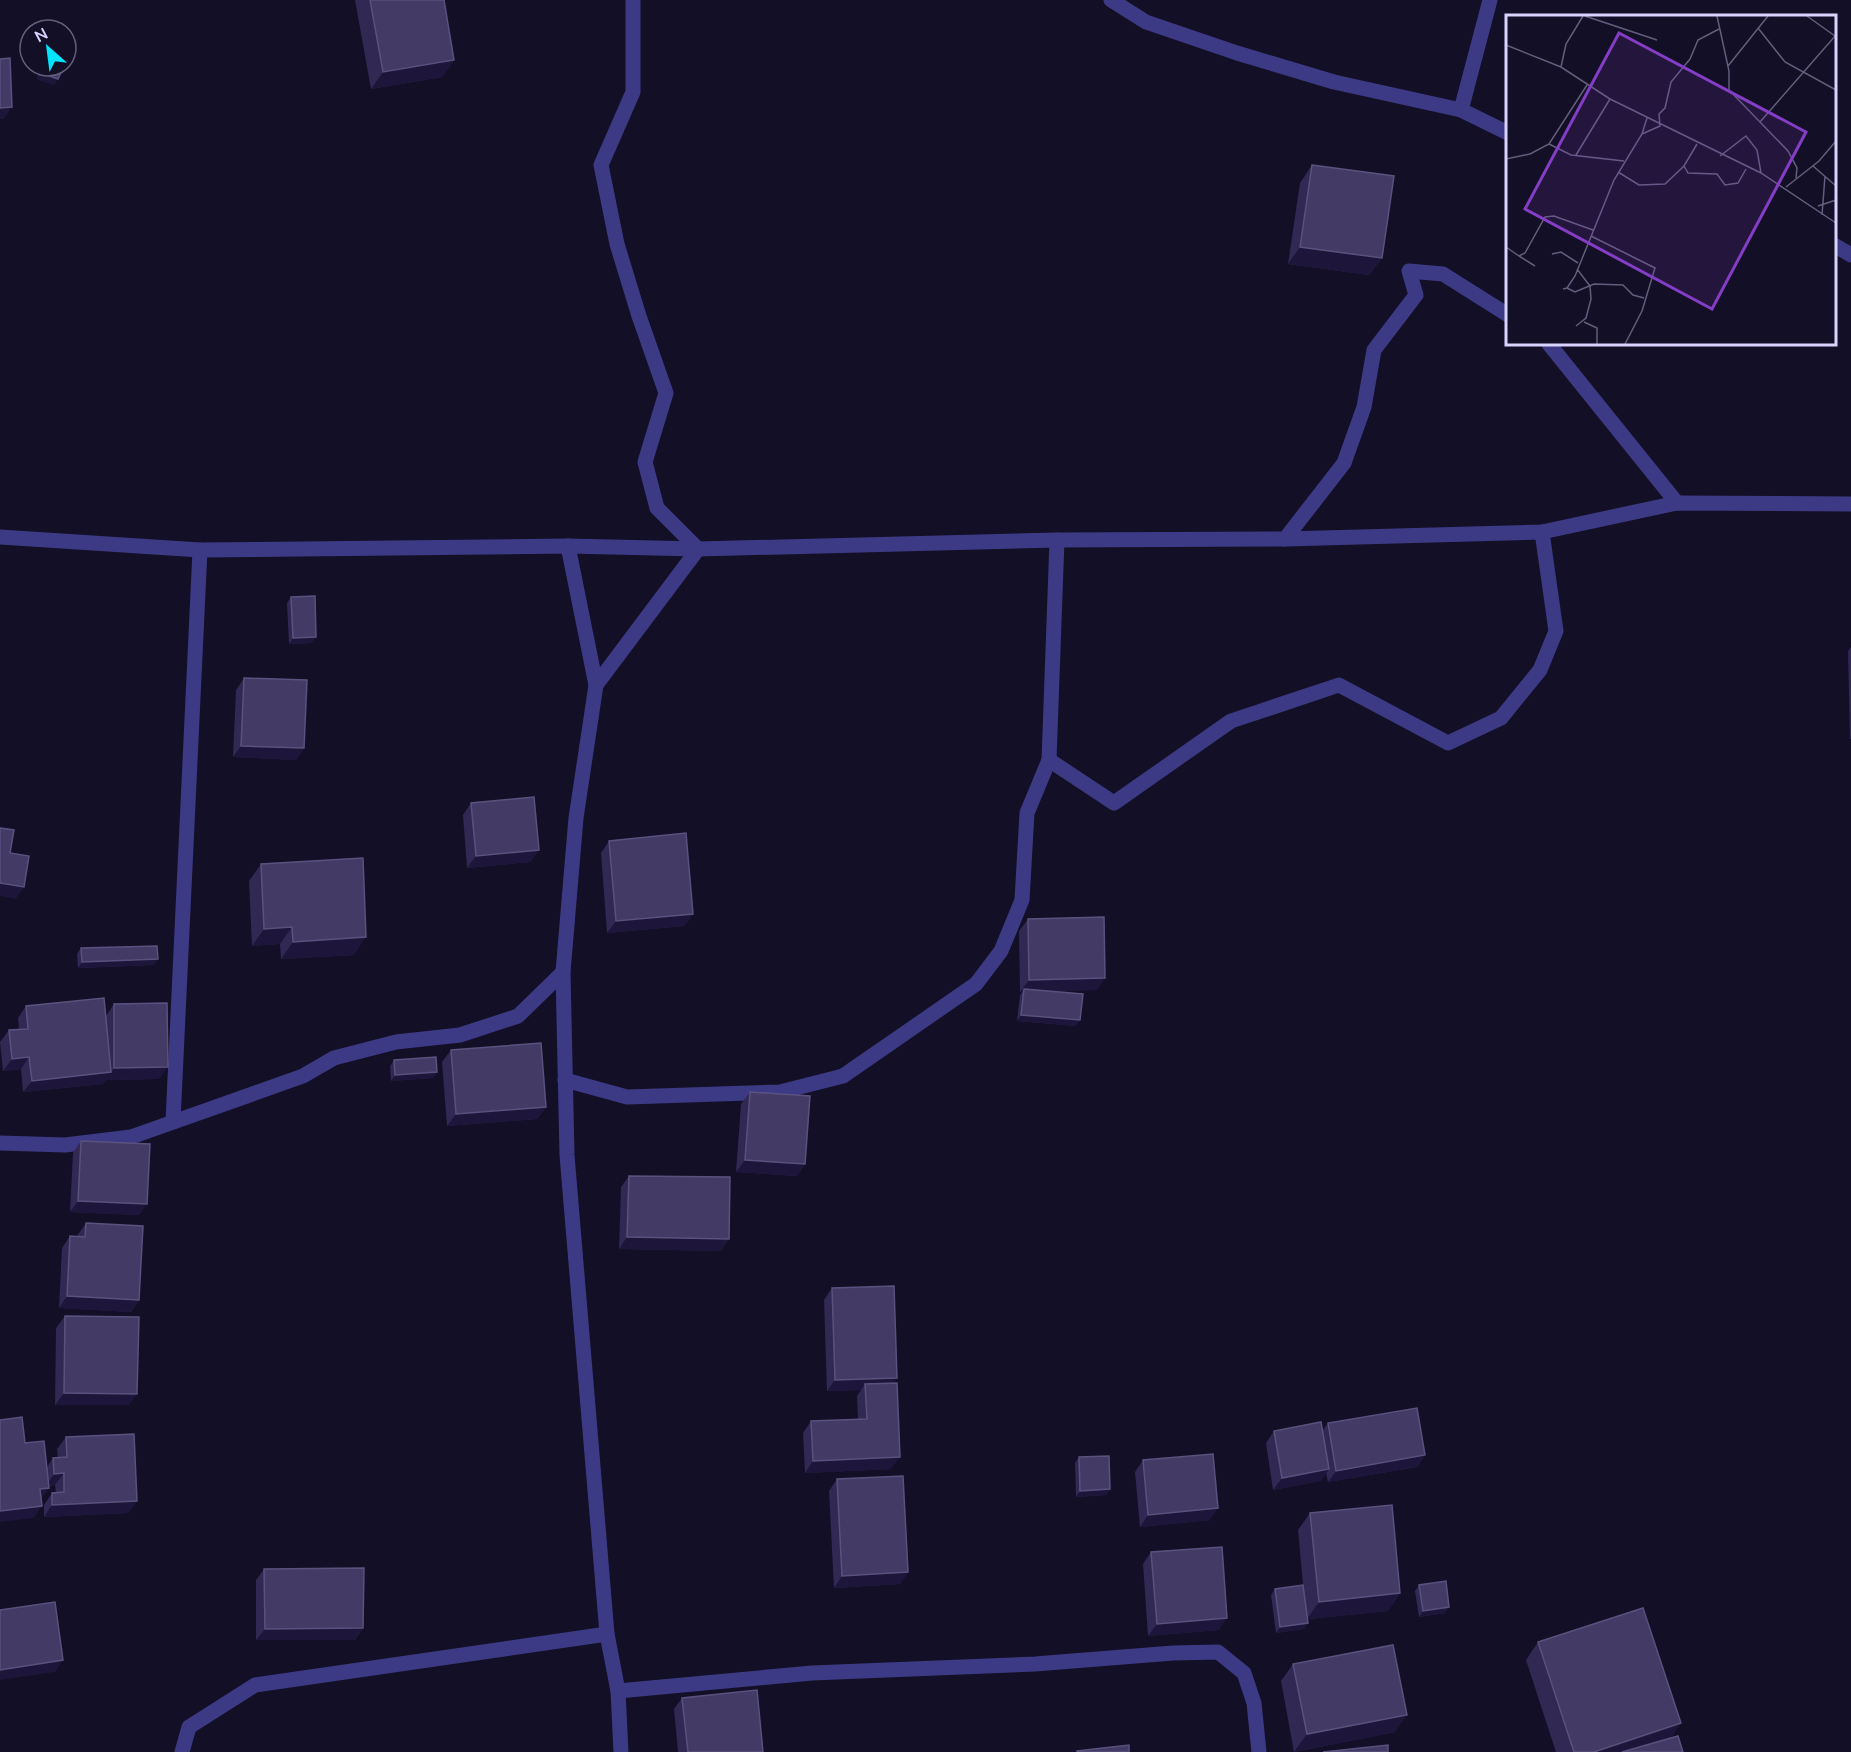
<svg xmlns="http://www.w3.org/2000/svg" width="1851" height="1752" viewBox="0 0 1851 1752" font-family="'Nunito Sans',sans-serif">
<style>
.lines{fill:none;stroke-linecap:round;stroke-linejoin:round}
.street{stroke:#3d3a85;stroke-width:15}
.wall{fill:#312854}
.shaded-wall{fill:#1d163a}
.building{fill:#433a66;stroke:#5a527e;stroke-width:1.5}
.inset-road{fill:none;stroke:#625e7d;stroke-width:1.5}
.view{fill:#843dc5;fill-opacity:0.15;stroke:#843dc5;stroke-width:3}
.inset-edge{fill:none;stroke:#d9d4ff;stroke-width:3}
</style>
<rect width="100%" height="100%" fill="#130f26"/>
<g class="lines">
<g class="street">
<polyline points="1111,0 1146,22 1237,53 1334,82 1461,110 1508,133"/>
<polyline points="1461,110 1490,0"/>
<polyline points="1834,245 1851,255"/>
<polyline points="1549,344 1677,503"/>
<polyline points="0,537 200,550 568,546 698,549 1057,540 1285,539 1542,532 1677,503 1851,504"/>
<polyline points="1285,539 1344,463 1364,407 1374,350 1416,295 1409,271 1443,274 1508,315"/>
<polyline points="568,546 596,685 576,818 563,972 567,1155 607,1634 618,1691 621,1752"/>
<polyline points="596,685 698,549 657,508 645,462 666,393 639,316 617,244 601,165 633,92 633,0"/>
<polyline points="1049,760 1114,803 1231,721 1339,685 1448,743 1501,718 1540,670 1556,631 1542,532"/>
<polyline points="565,1080 627,1097 780,1092 843,1076 976,984 1001,951 1022,900 1027,813 1049,760 1057,540"/>
<polyline points="173,1121 200,550"/>
<polyline points="0,1143 65,1145 131,1137 303,1076 334,1058 396,1042 460,1035 518,1016 563,972"/>
<polyline points="618,1691 812,1673 1035,1664 1173,1653 1218,1652 1244,1673 1254,1703 1259,1752"/>
<polyline points="182,1752 189,1727 255,1685 607,1634"/>
</g>
</g>
<g class="wall">
<polygon points="355,0 444,0 454,60 442,77 371,89"/>
<polygon points="42,66 64,66 54,85 37,79"/>
<polygon points="1312,165 1382,258 1369,275 1288,264 1300,183"/>
<polygon points="291,597 312,643 289,644 287,603"/>
<polygon points="1851,647 1851,739 1850,739 1848,651"/>
<polygon points="244,678 304,748 296,760 233,757 236,690"/>
<polygon points="471,803 539,850 530,862 467,868 463,815"/>
<polygon points="609,841 693,914 684,926 607,933 601,853"/>
<polygon points="261,864 354,955 281,959 280,944 252,946 249,881"/>
<polygon points="1028,919 1097,990 1049,991 1076,1026 1017,1021 1020,995 1022,992 1020,992 1019,931"/>
<polygon points="81,948 158,959 153,965 78,968 77,954"/>
<polygon points="114,1004 159,1079 106,1080 103,1084 23,1092 21,1069 3,1071 0,1042 9,1030 19,1029 18,1018 26,1006 106,1016"/>
<polygon points="451,1050 546,1107 537,1119 447,1126 442,1062"/>
<polygon points="394,1060 437,1072 433,1078 391,1081 390,1066"/>
<polygon points="750,1092 805,1164 797,1176 736,1172 741,1104"/>
<polygon points="81,1141 139,1215 70,1212 73,1153"/>
<polygon points="629,1176 721,1251 619,1249 621,1187"/>
<polygon points="86,1223 139,1300 131,1312 59,1308 62,1248 70,1236 77,1236"/>
<polygon points="832,1288 893,1383 891,1469 805,1473 803,1433 811,1421 858,1419 857,1396 861,1390 827,1391 824,1300"/>
<polygon points="65,1316 129,1405 55,1405 56,1328"/>
<polygon points="1328,1423 1425,1455 1417,1467 1328,1482 1326,1473 1321,1481 1273,1490 1266,1443 1274,1431 1322,1431"/>
<polygon points="66,1437 137,1501 128,1513 44,1517 44,1505 52,1493 56,1493 55,1485 49,1486 49,1488 41,1499 34,1518 25,1443 47,1467 53,1458 58,1458 57,1449"/>
<polygon points="1079,1457 1110,1489 1106,1495 1076,1497 1075,1463"/>
<polygon points="1143,1460 1210,1520 1140,1527 1135,1472"/>
<polygon points="837,1479 908,1572 900,1584 834,1588 829,1491"/>
<polygon points="1310,1513 1400,1593 1388,1611 1308,1619 1308,1623 1304,1629 1276,1633 1271,1595 1275,1589 1303,1585 1298,1530"/>
<polygon points="1151,1552 1219,1630 1148,1636 1143,1564"/>
<polygon points="264,1569 363,1628 355,1640 256,1640 256,1580"/>
<polygon points="1419,1585 1445,1613 1419,1617 1415,1591"/>
<polygon points="1538,1642 1671,1738 1683,1752 1556,1752 1526,1660"/>
<polygon points="1293,1664 1395,1732 1294,1752 1281,1681"/>
<polygon points="682,1698 763,1752 678,1752 674,1709"/>
</g>
<g class="shaded-wall">
<polygon points="454,60 442,77 371,89 383,72"/>
<polygon points="41,73 58,79 54,85 37,79"/>
<polygon points="12,107 4,119 0,119 0,108"/>
<polygon points="1300,247 1382,258 1369,275 1288,264"/>
<polygon points="316,637 312,643 289,644 293,638"/>
<polygon points="241,746 304,748 296,760 233,757"/>
<polygon points="539,850 530,862 467,868 476,856"/>
<polygon points="0,883 24,887 16,899 0,896"/>
<polygon points="693,914 684,926 607,933 616,921"/>
<polygon points="292,927 280,944 252,946 264,929"/>
<polygon points="366,937 354,955 281,959 293,942"/>
<polygon points="158,959 153,965 78,968 82,962"/>
<polygon points="1105,978 1097,990 1024,992 1024,989 1022,992 1020,992 1029,980"/>
<polygon points="1021,1015 1080,1020 1076,1026 1017,1021"/>
<polygon points="29,1057 21,1069 3,1071 12,1059"/>
<polygon points="168,1067 159,1079 106,1080 103,1084 23,1092 32,1081 111,1072 114,1068"/>
<polygon points="437,1072 433,1078 391,1081 395,1075"/>
<polygon points="546,1107 537,1119 447,1126 456,1114"/>
<polygon points="745,1160 805,1164 797,1176 736,1172"/>
<polygon points="78,1201 147,1204 139,1215 70,1212"/>
<polygon points="627,1237 729,1239 721,1251 619,1249"/>
<polygon points="67,1296 139,1300 131,1312 59,1308"/>
<polygon points="897,1378 889,1389 865,1384 861,1390 827,1391 835,1380"/>
<polygon points="64,1393 137,1394 129,1405 55,1405"/>
<polygon points="1425,1455 1417,1467 1328,1482 1336,1471"/>
<polygon points="900,1457 891,1469 805,1473 813,1461"/>
<polygon points="1329,1469 1321,1481 1273,1490 1282,1478"/>
<polygon points="64,1473 55,1485 46,1486 54,1474"/>
<polygon points="49,1488 41,1499 40,1489"/>
<polygon points="1110,1489 1106,1495 1076,1497 1080,1491"/>
<polygon points="137,1501 128,1513 44,1517 52,1505"/>
<polygon points="42,1506 34,1518 0,1522 0,1511"/>
<polygon points="1218,1508 1210,1520 1140,1527 1148,1515"/>
<polygon points="908,1572 900,1584 834,1588 842,1576"/>
<polygon points="1400,1593 1388,1611 1307,1619 1319,1602"/>
<polygon points="1449,1607 1445,1613 1419,1617 1423,1611"/>
<polygon points="1227,1618 1219,1630 1148,1636 1157,1624"/>
<polygon points="1308,1623 1304,1629 1276,1633 1280,1627"/>
<polygon points="363,1628 355,1640 256,1640 265,1629"/>
<polygon points="63,1660 55,1672 0,1680 0,1670"/>
<polygon points="1407,1715 1395,1732 1294,1752 1307,1734"/>
<polygon points="1681,1723 1669,1741 1635,1752 1594,1752"/>
</g>
<g class="building">
<polygon points="370,0 444,0 454,60 383,72"/>
<polygon points="10,58 12,107 0,108 0,59"/>
<polygon points="44,66 64,66 58,79 41,73"/>
<polygon points="1312,165 1394,176 1382,258 1300,247"/>
<polygon points="315,596 316,637 293,638 291,597"/>
<polygon points="244,678 307,680 304,748 241,746"/>
<polygon points="534,797 539,850 476,856 471,803"/>
<polygon points="0,828 14,830 10,853 29,856 24,887 0,883"/>
<polygon points="686,833 693,914 616,921 609,841"/>
<polygon points="363,858 366,937 293,942 292,927 264,929 261,864"/>
<polygon points="1104,917 1105,978 1029,980 1028,919"/>
<polygon points="157,946 158,959 82,962 81,948"/>
<polygon points="1024,989 1083,994 1080,1020 1021,1015"/>
<polygon points="104,998 111,1072 32,1081 29,1057 12,1059 9,1030 28,1029 26,1006"/>
<polygon points="167,1003 168,1067 114,1068 114,1004"/>
<polygon points="541,1043 546,1107 456,1114 451,1050"/>
<polygon points="436,1057 437,1072 395,1075 394,1060"/>
<polygon points="750,1092 810,1096 805,1164 745,1160"/>
<polygon points="81,1141 150,1144 147,1204 78,1201"/>
<polygon points="629,1176 730,1177 729,1239 627,1237"/>
<polygon points="86,1223 143,1226 139,1300 67,1296 70,1236 85,1237"/>
<polygon points="894,1286 897,1378 835,1380 832,1288"/>
<polygon points="65,1316 139,1317 137,1394 64,1393"/>
<polygon points="897,1383 900,1457 813,1461 811,1421 867,1419 865,1384"/>
<polygon points="1417,1408 1425,1455 1336,1471 1328,1423"/>
<polygon points="22,1417 25,1443 44,1441 49,1488 40,1489 42,1506 0,1511 0,1420"/>
<polygon points="1321,1422 1329,1469 1282,1478 1274,1431"/>
<polygon points="134,1434 137,1501 52,1505 52,1493 64,1492 64,1473 54,1474 53,1458 67,1457 66,1437"/>
<polygon points="1213,1454 1218,1508 1148,1515 1143,1460"/>
<polygon points="1109,1456 1110,1489 1080,1491 1079,1457"/>
<polygon points="903,1476 908,1572 842,1576 837,1479"/>
<polygon points="1392,1505 1400,1593 1319,1602 1310,1513"/>
<polygon points="1222,1547 1227,1618 1157,1624 1151,1552"/>
<polygon points="364,1568 363,1628 265,1629 264,1569"/>
<polygon points="1446,1581 1449,1607 1423,1611 1419,1585"/>
<polygon points="1303,1585 1308,1623 1280,1627 1275,1589"/>
<polygon points="55,1602 63,1660 0,1670 0,1610"/>
<polygon points="1643,1608 1681,1723 1594,1752 1574,1752 1538,1642"/>
<polygon points="1393,1645 1407,1715 1307,1734 1293,1664"/>
<polygon points="757,1690 763,1752 688,1752 682,1698"/>
<polygon points="1678,1736 1683,1752 1622,1752"/>
<polygon points="1129,1745 1129,1752 1077,1752 1077,1751"/>
<polygon points="1388,1745 1388,1752 1323,1752"/>
</g>
<g transform="translate(1506 15)">
<rect width="330" height="330" fill="#130f26"/>
<path class="inset-road" d="M79 1 151 25M211 1 223 56V75L282 136 291 153 290 163M301 1 329 21M252 13 279 47 330 75M0 30 55 52 104 84 255 158 330 208M222 51 262 1M55 52 60 29 77 1M254 107 330 20M136 119 154 111 153 99 159 93 165 67 184 44 192 25 213 14M43 129 65 140 118 146M70 140 104 84M214 141 240 121 251 135 255 158M0 144 24 139 43 129 81 70M178 151 182 158 211 159 219 170 232 168 240 154M307 151 330 171M112 157 133 170 159 169 178 151 191 129M280 172 313 146 330 126M312 191 330 185M316 200 319 161M85 221 149 253 136 296 119 329M0 232 13 241 19 238 39 202 48 201 87 215M46 239 55 237 72 248M13 241 29 251M61 273 69 277 88 269 117 270 127 280 138 283M57 274 61 273 69 261 108 165 136 119 141 103M78 307 91 313V329M70 311 80 303 85 284 84 271 71 254"/>
<path class="view" d="M113 18 300 117 206 294 19 194Z"/>
<rect width="330" height="330" class="inset-edge"/>
</g>
<g transform="translate(48 48) rotate(332)"><circle r="28" fill="#130f26" stroke="#625e7d" stroke-width="1.5"/>
<path d="M0-4.5L10 22L0 15L-10 22Z" fill="#00e5ff"/>
<text y="-9" font-size="16" font-weight="bold" text-anchor="middle" fill="#d9d4ff">N</text>
</g>
</svg>
